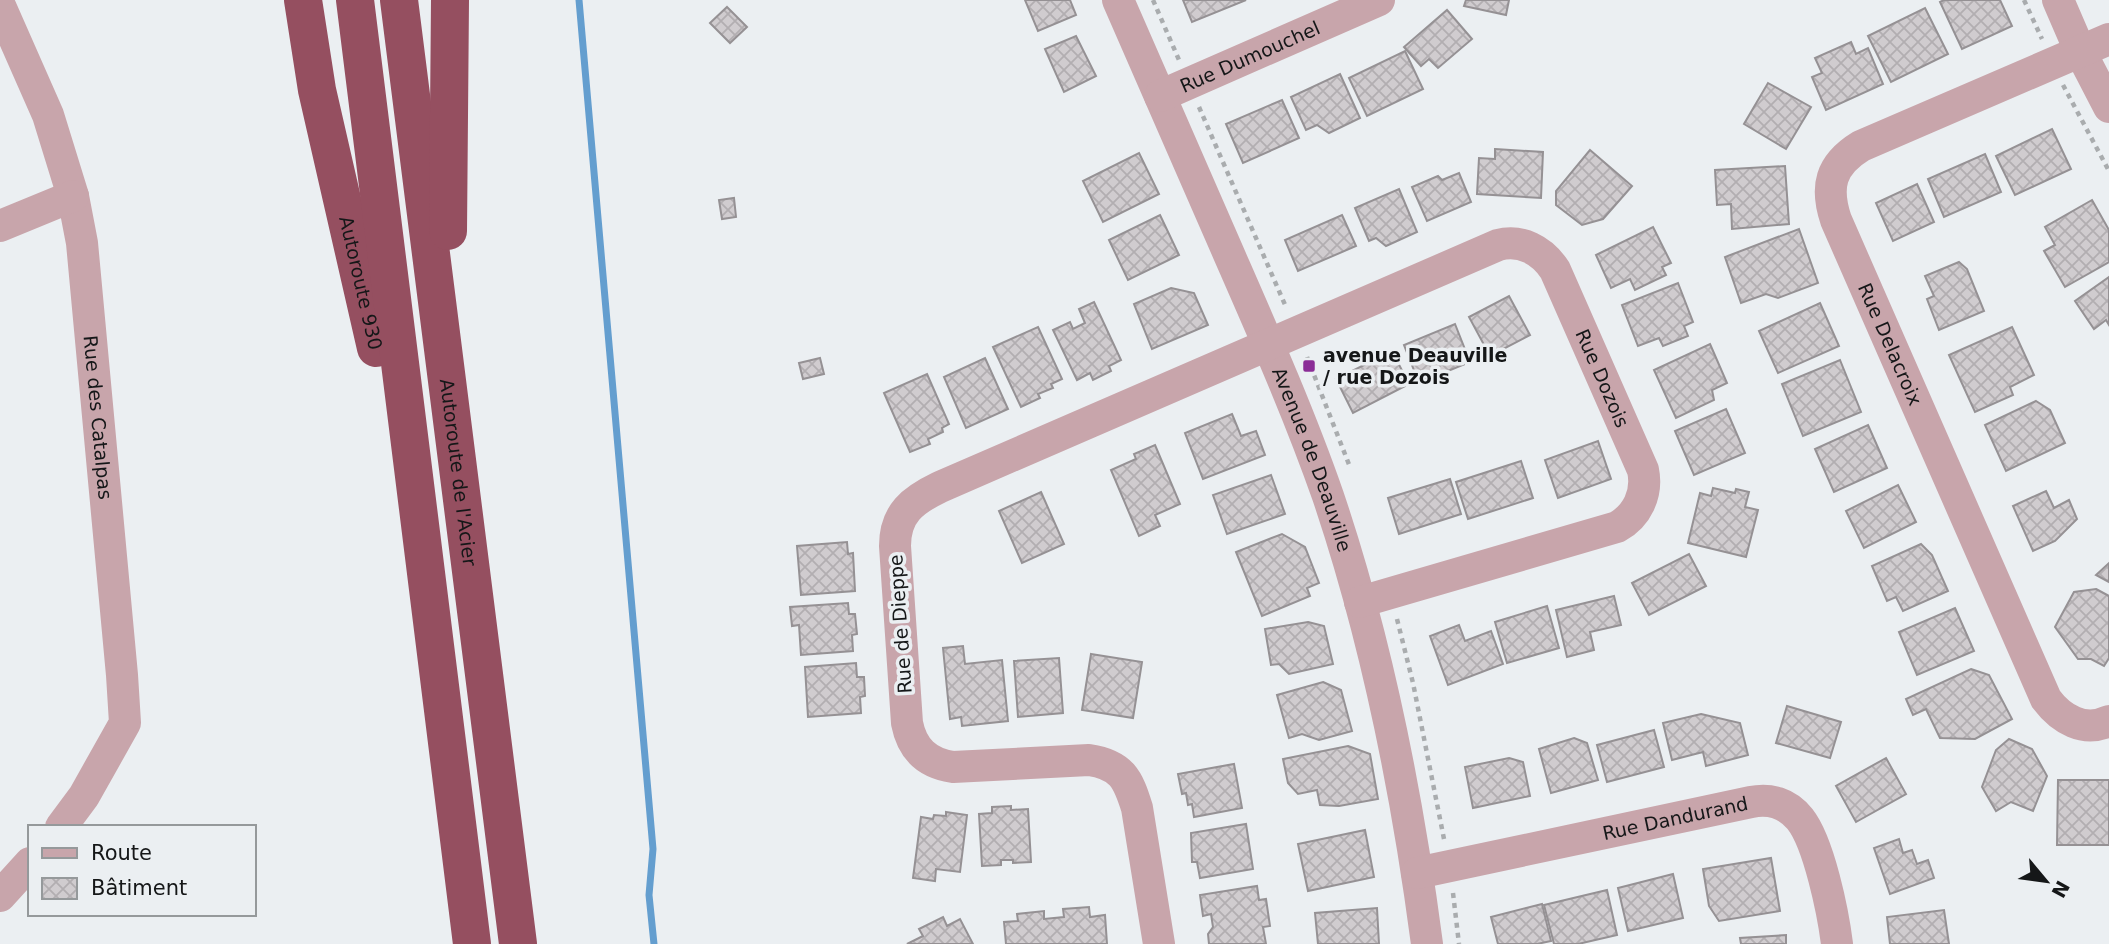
<svg xmlns="http://www.w3.org/2000/svg" width="2109" height="944" viewBox="0 0 2109 944" font-family="'DejaVu Sans',sans-serif">
<style>
.lines{fill:none;stroke-linecap:round;stroke-linejoin:round}
.stream{stroke:#649ecf;stroke-width:7}
.building{fill:url(#building-cross-hatch);stroke:#959194;stroke-width:2}
.path{stroke:#a9acae;stroke-width:4.5;stroke-dasharray:5 5;stroke-linecap:butt}
.minor{stroke:#c8a5ab;stroke-width:32}
.highway{stroke:#954f60;stroke-width:38}
.poi-dot{fill:#8b2d97;stroke:#ebeff2;stroke-width:2.5}
.labels{text-anchor:middle;dominant-baseline:central;stroke-width:7;stroke-linejoin:round;paint-order:stroke}
.street-label{font-size:19px;fill:#151718;stroke:#ebeff2}
.poi-label{font-size:19px;font-weight:bold;fill:#151718;stroke:#ebeff2;text-anchor:start}
</style>
<defs>
<pattern id="building-cross-hatch" width="8" height="8" patternUnits="userSpaceOnUse" patternTransform="scale(1.75)"><rect width="8" height="8" fill="#d0cccf"/><path d="M0 0l8 8M0 8l8-8" fill="none" stroke="#b2aeb1"/></pattern>
</defs>
<rect width="100%" height="100%" fill="#ebeff2"/>
<g class="lines">
<polyline class="stream" points="579,0 653,849 649,895 654,944"/>
</g>
<g class="building">
<polygon points="1025,0 1070,0 1076,15 1038,31"/>
<polygon points="1183,0 1246,0 1192,22"/>
<polygon points="1466,0 1509,0 1506,15 1464,6"/>
<polygon points="1944,0 2000,0 2012,26 1962,49 1940,2"/>
<polygon points="727,7 747,27 730,43 710,23"/>
<polygon points="1925,8 1948,54 1891,82 1868,36"/>
<polygon points="1447,10 1472,39 1438,68 1429,59 1421,66 1404,47"/>
<polygon points="1076,36 1096,76 1064,92 1045,49"/>
<polygon points="1851,42 1856,54 1868,48 1883,84 1826,110 1812,77 1822,73 1815,58"/>
<polygon points="1405,51 1423,89 1367,116 1349,78"/>
<polygon points="1340,74 1360,118 1329,133 1317,125 1306,130 1291,97"/>
<polygon points="1768,83 1811,107 1786,149 1744,124"/>
<polygon points="1282,100 1299,138 1243,163 1226,124"/>
<polygon points="2052,129 2071,169 2015,195 1996,156"/>
<polygon points="1495,149 1543,152 1541,198 1477,194 1479,158 1495,159"/>
<polygon points="1590,150 1632,186 1603,219 1582,225 1556,205 1556,191"/>
<polygon points="1139,153 1159,194 1103,222 1083,181"/>
<polygon points="1985,154 2001,192 1944,217 1928,179"/>
<polygon points="1785,166 1789,224 1732,229 1731,204 1717,205 1715,170"/>
<polygon points="1459,173 1471,202 1427,221 1412,187 1438,176 1442,180"/>
<polygon points="1917,184 1934,222 1893,241 1876,203"/>
<polygon points="1399,189 1417,232 1386,246 1376,238 1369,241 1355,208"/>
<polygon points="734,198 736,217 722,219 719,200"/>
<polygon points="2092,200 2109,230 2109,262 2065,287 2044,251 2055,245 2045,227"/>
<polygon points="1160,215 1179,255 1128,280 1109,240"/>
<polygon points="1342,215 1356,246 1298,271 1285,240"/>
<polygon points="1653,227 1671,263 1662,267 1666,275 1635,290 1630,279 1611,288 1596,255"/>
<polygon points="1799,229 1818,283 1778,298 1766,294 1741,303 1725,257"/>
<polygon points="1959,262 1967,269 1984,311 1939,330 1927,299 1934,296 1925,276"/>
<polygon points="2109,277 2109,325 2106,320 2094,329 2075,301"/>
<polygon points="1678,283 1693,322 1684,326 1688,336 1663,346 1659,338 1638,346 1622,305"/>
<polygon points="1171,288 1194,293 1208,325 1152,349 1134,304"/>
<polygon points="1509,296 1530,335 1490,356 1469,317"/>
<polygon points="1094,302 1121,360 1109,366 1111,371 1093,380 1090,373 1077,380 1053,330 1070,322 1073,329 1085,323 1079,309"/>
<polygon points="1820,303 1839,346 1778,373 1759,331"/>
<polygon points="1455,324 1470,362 1419,383 1404,345"/>
<polygon points="1038,327 1062,379 1051,384 1053,388 1038,394 1040,398 1021,407 993,347"/>
<polygon points="2012,327 2034,375 2010,387 2013,395 1975,412 1949,355"/>
<polygon points="1710,344 1727,383 1712,390 1714,400 1676,418 1654,370"/>
<polygon points="1392,351 1409,384 1353,413 1336,379"/>
<polygon points="820,358 824,374 803,379 799,363"/>
<polygon points="985,358 1008,409 966,428 944,377"/>
<polygon points="1840,360 1861,412 1803,436 1782,384"/>
<polygon points="927,374 949,424 942,428 943,432 928,439 930,444 910,452 884,393"/>
<polygon points="2036,401 2050,410 2065,443 2006,471 1985,425"/>
<polygon points="1726,409 1745,453 1694,475 1675,431"/>
<polygon points="1232,414 1241,436 1256,431 1265,455 1203,479 1185,433"/>
<polygon points="1868,425 1887,468 1834,492 1815,449"/>
<polygon points="1598,441 1611,479 1558,498 1545,460"/>
<polygon points="1155,445 1180,504 1155,515 1160,526 1139,536 1111,470 1136,459 1134,454"/>
<polygon points="1521,461 1533,498 1468,519 1456,482"/>
<polygon points="1271,475 1285,514 1227,534 1213,495"/>
<polygon points="1450,479 1461,514 1399,534 1388,498"/>
<polygon points="1898,485 1916,522 1864,548 1846,511"/>
<polygon points="1713,488 1735,493 1736,489 1749,492 1745,507 1758,510 1746,557 1688,543 1700,493 1711,496"/>
<polygon points="2046,491 2054,508 2069,500 2077,519 2055,541 2033,551 2013,506"/>
<polygon points="1041,492 1064,544 1022,563 999,511"/>
<polygon points="1282,534 1305,547 1319,583 1307,588 1310,596 1262,616 1236,552"/>
<polygon points="847,542 848,554 853,553 855,591 801,595 797,546"/>
<polygon points="1921,544 1932,555 1948,591 1903,611 1896,597 1887,601 1872,566"/>
<polygon points="1689,554 1706,586 1649,615 1632,583"/>
<polygon points="2109,563 2109,582 2096,575"/>
<polygon points="2096,589 2109,596 2109,658 2104,666 2091,659 2078,659 2055,627 2074,592"/>
<polygon points="1614,596 1621,625 1590,632 1594,650 1567,657 1556,610"/>
<polygon points="848,603 849,614 855,614 857,634 852,635 853,651 801,655 799,625 792,626 790,607"/>
<polygon points="1547,606 1559,648 1507,663 1495,622"/>
<polygon points="1955,608 1974,651 1917,675 1899,632"/>
<polygon points="1308,622 1324,626 1333,664 1289,674 1279,664 1271,665 1265,629"/>
<polygon points="1459,625 1465,641 1491,631 1503,664 1448,685 1430,636"/>
<polygon points="963,646 965,664 1002,660 1008,721 962,726 961,717 950,719 943,648"/>
<polygon points="1091,654 1142,662 1133,718 1082,710"/>
<polygon points="1059,658 1063,713 1018,717 1014,661"/>
<polygon points="856,663 857,677 864,677 865,696 860,697 861,713 808,717 805,667"/>
<polygon points="1971,669 1989,675 2012,719 1975,739 1940,738 1926,709 1913,715 1906,699"/>
<polygon points="1323,682 1341,690 1352,731 1319,740 1302,734 1289,738 1277,695"/>
<polygon points="1787,706 1841,722 1830,758 1776,743"/>
<polygon points="1701,714 1740,723 1748,755 1706,766 1703,752 1672,760 1663,723"/>
<polygon points="1654,730 1664,767 1607,782 1597,745"/>
<polygon points="1574,738 1587,743 1598,780 1551,793 1539,749"/>
<polygon points="2009,739 2032,749 2047,776 2033,811 2011,802 1996,811 1982,787 1996,750"/>
<polygon points="1348,746 1370,754 1378,799 1339,806 1320,805 1317,790 1298,794 1288,783 1283,759"/>
<polygon points="1509,758 1523,762 1530,796 1473,808 1465,767"/>
<polygon points="1886,758 1906,794 1856,822 1836,786"/>
<polygon points="1234,764 1242,808 1194,817 1192,804 1188,805 1186,793 1182,794 1178,774"/>
<polygon points="2058,780 2109,780 2109,845 2057,845"/>
<polygon points="1011,806 1011,810 1028,809 1031,862 1013,863 1013,860 1001,860 1001,865 982,866 979,814 992,813 992,807"/>
<polygon points="946,812 967,815 960,872 936,869 935,881 913,878 921,817 933,819 934,815 946,816"/>
<polygon points="1246,824 1253,869 1200,878 1197,862 1192,862 1191,833"/>
<polygon points="1365,830 1374,877 1308,891 1298,844"/>
<polygon points="1899,839 1903,853 1912,850 1917,864 1928,860 1934,878 1890,894 1874,848"/>
<polygon points="1771,858 1780,911 1719,921 1709,906 1703,869"/>
<polygon points="1673,874 1683,918 1628,931 1618,888"/>
<polygon points="1257,886 1259,900 1266,899 1270,926 1263,927 1266,944 1209,944 1208,934 1213,927 1211,914 1203,916 1200,895"/>
<polygon points="1607,890 1617,935 1578,944 1554,944 1544,905"/>
<polygon points="1542,904 1551,941 1537,944 1498,944 1491,917"/>
<polygon points="1089,907 1090,917 1105,915 1107,944 1006,944 1004,922 1018,921 1017,914 1044,911 1044,919 1064,917 1063,909"/>
<polygon points="1377,908 1379,944 1318,944 1315,913"/>
<polygon points="1944,910 1949,944 1890,944 1887,917"/>
<polygon points="943,917 947,926 960,919 973,944 907,944 923,936 919,929"/>
<polygon points="1786,935 1786,944 1741,944 1740,938"/>
</g>
<g class="lines">
<g class="path">
<polyline points="1153,0 1179,60"/>
<polyline points="2024,0 2042,39"/>
<polyline points="2063,85 2109,171"/>
<polyline points="1199,107 1286,307"/>
<polyline points="1307,357 1350,467"/>
<polyline points="1397,619 1413,683 1444,839"/>
<polyline points="1453,893 1459,944"/>
</g>
<g class="minor">
<path id="s1" d="M1118 0C1155 84 1191 168 1228 252 1263 332 1299 413 1328 496 1377 641 1407 792 1427 944"/>
<polyline points="2058,0 2080,51 2109,107"/>
<path id="s2" d="M0 6 48 115 73 196 82 243 122 675 125 723 84 796 61 827"/>
<path id="s3" d="M2109 39 1861 146C1830 165 1825 187 1836 220L2046 699C2061 719 2084 733 2109 721"/>
<path id="s4" d="M1160 96 1379 0"/>
<polyline points="0,226 73,196"/>
<path id="s5" d="M1417 873 1751 802C1770 798 1787 803 1800 819 1819 843 1833 912 1837 944"/>
<polyline points="0,896 30,863"/>
<path id="s6" d="M1159 944 1137 808C1128 779 1122 765 1089 760L953 767C927 763 912 749 907 723L895 546C895 513 913 500 940 487L1498 245C1521 239 1542 250 1555 270L1643 470C1648 494 1637 516 1617 527L1360 602"/>
</g>
<g class="highway">
<path id="s7" d="M303 0 317 90 376 348"/>
<polyline points="355,0 472,944"/>
<path id="s8" d="M399 0 518 944"/>
<polyline points="448,231 450,0"/>
</g>
</g>
<rect class="poi-dot" x="1302" y="359" width="14" height="14" rx="3.5"/>
<g class="labels">
<g class="street-label">
<text stroke="none"><textPath href="#s4" startOffset="98">Rue Dumouchel</textPath></text>
<text stroke="none"><textPath href="#s7" startOffset="289">Autoroute 930</textPath></text>
<text stroke="none"><textPath href="#s3" startOffset="492">Rue Delacroix</textPath></text>
<text stroke="none"><textPath href="#s6" startOffset="1466">Rue Dozois</textPath></text>
<text stroke="none"><textPath href="#s2" startOffset="427">Rue des Catalpas</textPath></text>
<text stroke="none"><textPath href="#s1" startOffset="499">Avenue de Deauville</textPath></text>
<text stroke="none"><textPath href="#s8" startOffset="476">Autoroute de l'Acier</textPath></text>
<text transform="translate(900 624) rotate(-94)">Rue de Dieppe</text>
<text stroke="none"><textPath href="#s5" startOffset="264">Rue Dandurand</textPath></text>
</g>
<g class="poi-label">
<text x="1323" y="355">avenue Deauville<tspan x="1323" dy="22">/ rue Dozois</tspan></text>
</g>
</g>
<rect x="28" y="825" width="228" height="91" fill="#ebeff2" stroke="#95999b" stroke-width="2"/>
<rect x="42" y="848" width="35" height="10" fill="#c8a5ab" stroke="#95999b" stroke-width="2"/>
<text x="91" y="860" font-size="21" fill="#151718">Route</text>
<rect x="42" y="878" width="35" height="21" fill="url(#building-cross-hatch)" stroke="#95999b" stroke-width="2"/>
<text x="91" y="895" font-size="21" fill="#151718">Bâtiment</text>
<g transform="translate(2046 881) rotate(119)" stroke="#ebeff2" stroke-width="5" paint-order="stroke">
<path d="M0-5L12 26L0 18L-12 26Z" fill="#151718"/>
<text y="-10" font-size="19" font-weight="bold" text-anchor="middle" fill="#151718">N</text>
</g>
</svg>
